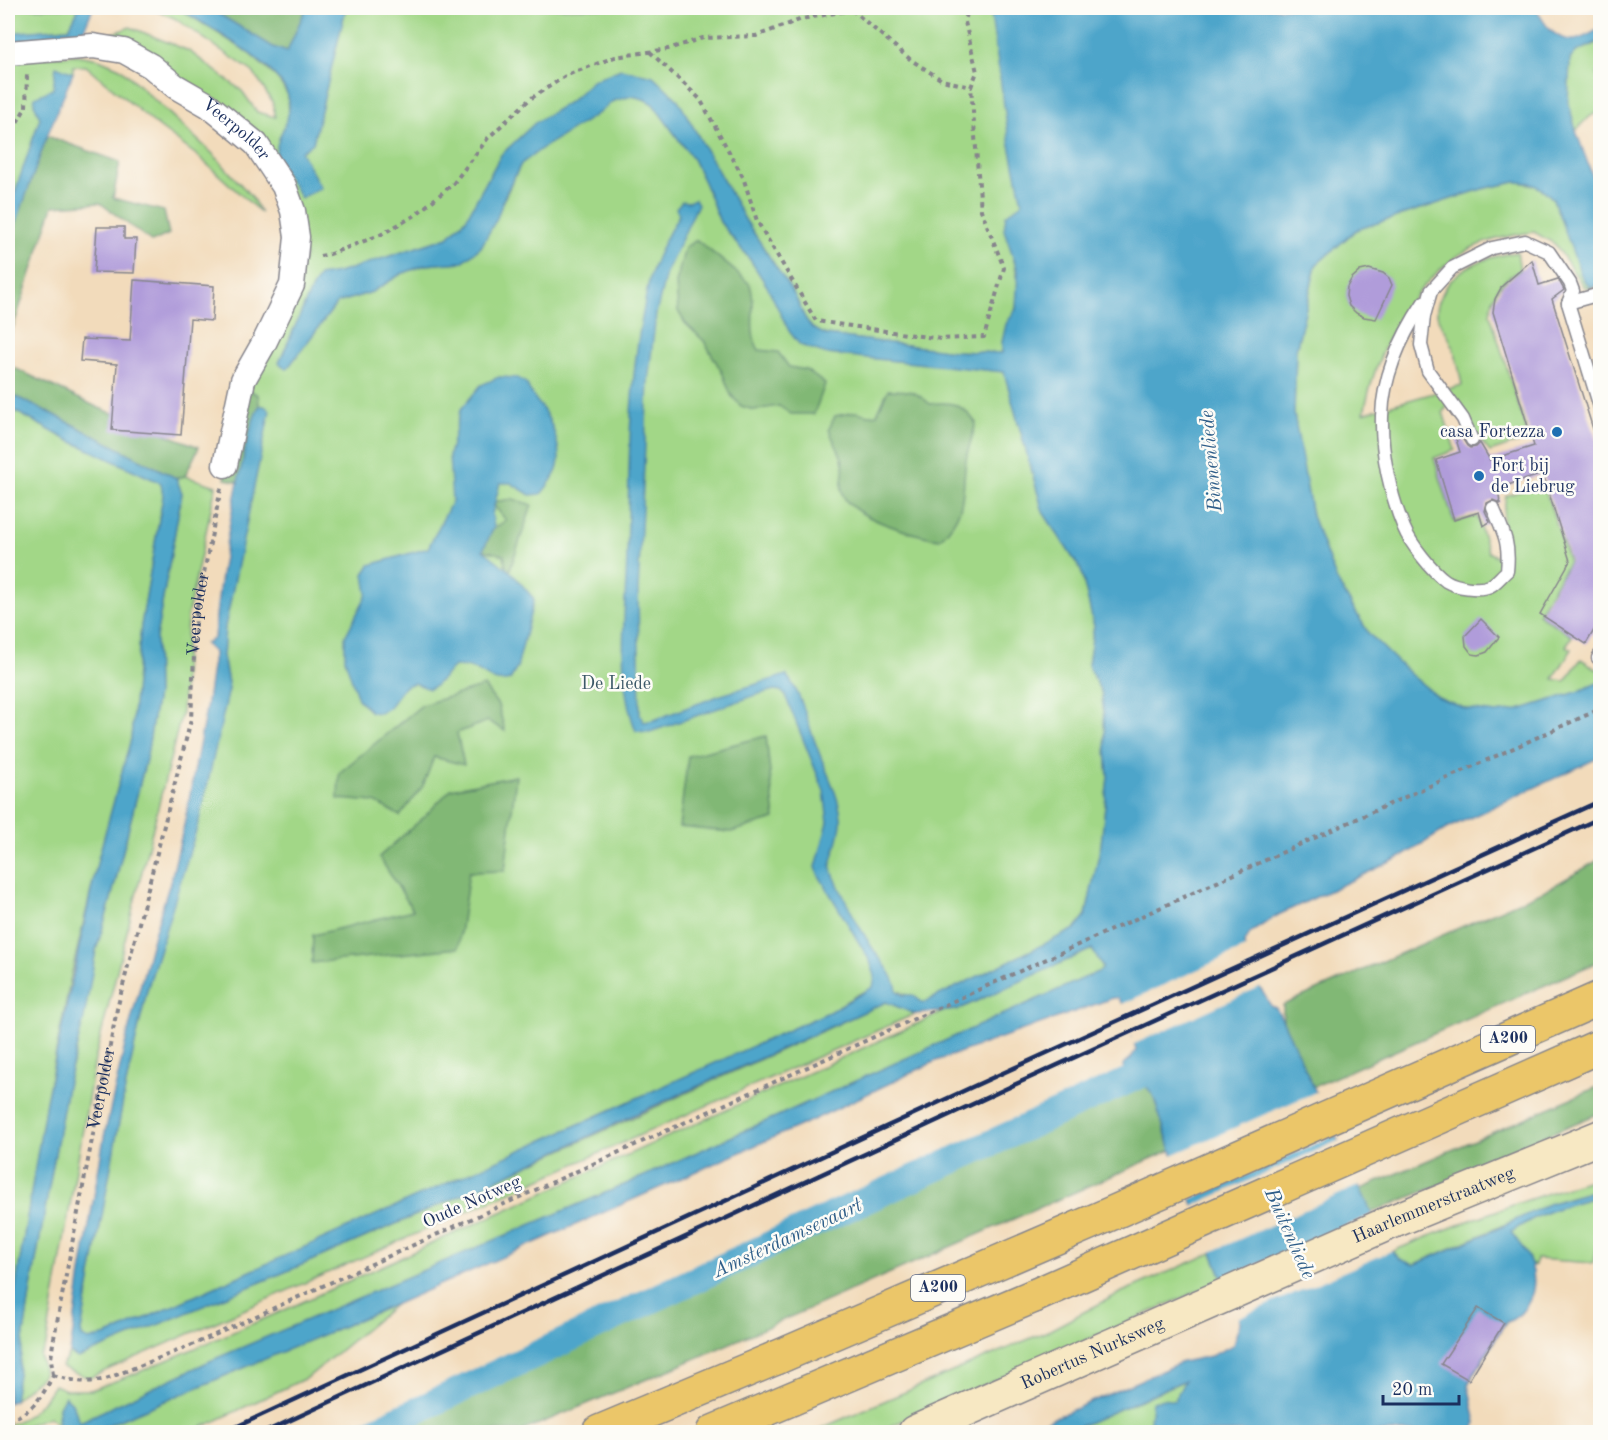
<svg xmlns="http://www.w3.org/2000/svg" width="1608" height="1440" viewBox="0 0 1608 1440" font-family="'Old Standard TT',serif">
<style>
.green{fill:#a2d787;stroke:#5e8372;stroke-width:1.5}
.forest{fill:#81b874;stroke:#4e7469;stroke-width:1.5}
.water{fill:#4da5ca;stroke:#346a94;stroke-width:1.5}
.pier{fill:#f2dbbb}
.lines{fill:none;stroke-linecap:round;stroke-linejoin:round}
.canal{stroke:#4da5ca;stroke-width:27}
.building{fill:#b09cda}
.service-casing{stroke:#86858c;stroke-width:15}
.minor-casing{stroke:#86858c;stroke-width:27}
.secondary-casing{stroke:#86858c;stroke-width:36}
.primary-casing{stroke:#86858c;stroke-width:36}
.motorway-casing{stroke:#86858c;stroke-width:36}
.path{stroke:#86858c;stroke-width:4;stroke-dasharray:4.5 4.5;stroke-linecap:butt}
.service{stroke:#fff;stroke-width:12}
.minor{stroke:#fff;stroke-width:24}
.secondary{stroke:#f7e8c3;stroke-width:33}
.primary{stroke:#ebc669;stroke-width:33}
.motorway{stroke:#ebc669;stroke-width:33}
.rail{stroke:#1b2f5e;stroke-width:4.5}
.poi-dot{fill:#1f6fb2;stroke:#fdfcf7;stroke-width:2}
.labels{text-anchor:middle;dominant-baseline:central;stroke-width:5;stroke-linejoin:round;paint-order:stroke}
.shield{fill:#fdfcf7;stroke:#5f6c8c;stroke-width:1.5}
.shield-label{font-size:16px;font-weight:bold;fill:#1b2f5e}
.street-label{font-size:18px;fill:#1b2f5e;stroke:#fdfcf7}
.poi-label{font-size:18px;fill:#1b2f5e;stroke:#fdfcf7;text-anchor:end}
.park-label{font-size:18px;fill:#3d5968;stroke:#fdfcf7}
.water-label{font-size:20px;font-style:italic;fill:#2f5e89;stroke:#fdfcf7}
</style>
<rect width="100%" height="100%" fill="#fdfcf7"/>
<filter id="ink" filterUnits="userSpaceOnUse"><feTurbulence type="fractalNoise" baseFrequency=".0167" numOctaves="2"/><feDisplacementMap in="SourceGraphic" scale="12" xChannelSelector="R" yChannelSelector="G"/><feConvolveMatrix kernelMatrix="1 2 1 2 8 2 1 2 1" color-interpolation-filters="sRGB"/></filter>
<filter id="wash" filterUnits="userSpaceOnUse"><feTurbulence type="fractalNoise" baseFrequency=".008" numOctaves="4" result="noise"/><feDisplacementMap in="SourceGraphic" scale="24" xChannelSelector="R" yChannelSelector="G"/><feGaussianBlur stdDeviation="1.35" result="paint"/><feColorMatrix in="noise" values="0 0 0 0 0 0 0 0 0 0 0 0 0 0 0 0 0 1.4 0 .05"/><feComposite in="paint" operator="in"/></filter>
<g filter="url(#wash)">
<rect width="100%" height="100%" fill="#f2dbbb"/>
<g class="green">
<polygon points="8,8 79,8 69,28 8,33"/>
<path d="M149 8H178L246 51 277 78 288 95 289 118 279 139 301 152 313 143 346 8H991L1022 203 1005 230C1013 256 1022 281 1016 308 1012 326 1001 333 1002 353L954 351 826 335 812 328 805 318 795 296 746 221 678 100 653 76 621 69 592 81 571 101 536 122 501 155 466 219 448 237 338 273 319 276 311 290 279 363 287 369 337 303 372 292 401 274 425 265 462 262 481 247 521 164 543 147 613 101 632 96 644 99 653 104 693 159 705 184 720 222 751 261 767 286 827 354 1004 371 1043 512 1081 570 1094 626 1088 665 1102 694 1108 777 1101 845 1086 915 1075 929 923 1003C914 999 901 991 893 989 869 983 849 1000 829 1012L108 1335 89 1340 82 1337 81 1331 125 1089 147 990 164 934 229 689 223 656 225 627 242 542 264 406H259L258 395 247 389 305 256 258 156 145 55 112 34 130 27 189 51 242 91 257 112 275 117 273 103 253 72 174 18Z"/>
<path d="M1600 42V72L1597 74 1600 84V112C1589 115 1583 122 1576 131L1568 102 1570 59 1576 52Z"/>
<polygon points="77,55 99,59 120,68 213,154 251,196 261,213 199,157 159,127 86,66 73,66 73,73 56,67 53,89 34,103 40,118 8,213 8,114 10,114 10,97 8,97 8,59"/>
<path d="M1516 182C1532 183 1542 187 1553 199L1590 287 1600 284V286L1590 289 1583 286 1555 244 1534 232C1511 235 1478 242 1459 255 1406 291 1376 352 1364 413L1462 385C1459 370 1457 354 1450 340 1446 330 1437 323 1437 311 1437 306 1439 301 1441 297 1453 266 1487 257 1517 252L1520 270C1500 282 1493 291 1490 314L1529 439 1490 452 1449 404 1443 412 1455 450 1434 458 1454 522 1477 516 1488 552 1497 557 1506 496 1543 483 1569 562 1538 614 1572 636 1566 646 1572 649 1553 679 1565 681 1581 659 1600 671V682L1577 692 1519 710 1496 713 1466 709 1438 697 1410 674 1369 634 1337 581 1312 516 1303 468 1294 414 1296 350 1316 265 1356 230 1482 189Z"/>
<polygon points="8,407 62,437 161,483 163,496 141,626 131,739 98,860 71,976 46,1102 8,1333"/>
<polygon points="185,476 216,486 187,618 182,712 95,1059 46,1345 40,1355 44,1374 14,1400 31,1288 68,1081 76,1051 96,950 110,903 147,755 157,694 156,637 182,493 176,478"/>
<path d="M1092 949 1103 967 1100 971 624 1185 210 1361 80 1422 72 1403 59 1407 58 1425 49 1417 8 1432V1425C30 1417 42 1405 54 1385L66 1390H91L137 1373 287 1309 945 1011 957 1010Z"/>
<polygon points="886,1002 915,1014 89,1378 61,1367 70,1353 78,1358 297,1267 483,1186"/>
<path d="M1600 1177V1189L1560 1200 1413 1265 1400 1259 1393 1251C1461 1222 1530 1198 1600 1177Z"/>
<path d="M1600 1196V1226L1593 1263 1536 1259 1535 1266 1532 1265 1511 1232C1540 1212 1566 1204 1600 1196Z"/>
<polygon points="1212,1253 1223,1280 877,1432 812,1432 1050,1330 1120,1293"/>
<polygon points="396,1304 308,1377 192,1432 91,1432"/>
<polygon points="1186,1380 1157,1432 1067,1432"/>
</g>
<g class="forest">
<polygon points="209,8 306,8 287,52 273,47"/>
<polygon points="47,136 120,162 113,198 164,211 169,234 152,242 100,203 53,206 8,343 8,246"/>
<path d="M697 240C705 247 748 280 750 285 758 306 746 329 759 350L778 352 789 367 806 370 825 384 814 414H791L779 406 754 410 741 406 731 395 722 372 704 341 685 323 678 311 676 283 685 247Z"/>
<polygon points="8,365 99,408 199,447 185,476 176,478 62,419 8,393"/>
<polygon points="247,389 258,395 259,406 239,482 225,479"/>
<path d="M888 390C910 390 914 390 930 404 953 401 962 404 976 423 973 435 968 448 966 460 961 496 968 511 940 539 917 536 847 517 842 492 840 483 845 472 843 463 842 454 832 440 829 429L835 416 856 412 869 415 877 414Z"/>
<polygon points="513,499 532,505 507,578 504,555 479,549 488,533 506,520 491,502"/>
<polygon points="484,686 498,705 505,731 488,721 457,733 464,765 434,757 423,786 400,816 375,802 338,799 339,773 422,705"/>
<polygon points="766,736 775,819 731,832 679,827 688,756"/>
<polygon points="516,776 505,871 469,872 458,948 312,963 313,935 413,910 379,857 425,816 451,789"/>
<polygon points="1600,859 1600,961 1313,1087 1283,1021 1283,1005 1550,888"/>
<polygon points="1142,1086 1147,1086 1153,1095 1171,1150 676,1367 522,1431 393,1432"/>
<polygon points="1600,1086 1600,1113 1520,1146 1495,1163 1370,1213 1359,1190"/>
</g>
<g class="water">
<polygon points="79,8 93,8 80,39 8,45 8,33 69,28"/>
<path d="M178 8H209L273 47 287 52 306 8H346L313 143 301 152 321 188 301 198C295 188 277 163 276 154 276 133 294 120 288 96 281 66 204 24 178 8Z"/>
<path d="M990 8H1536C1543 22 1554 41 1574 40 1582 39 1593 32 1600 29V41L1576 52 1570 59 1568 102 1576 131 1600 197V284L1590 287 1583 280 1553 199 1544 190 1530 183 1516 182 1482 189 1356 230 1316 265 1296 350 1294 414 1312 516 1337 581 1369 634 1410 674 1438 697 1466 709 1496 713 1519 710 1577 692 1600 682V757L1446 829 1403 856 1276 916 1250 933 1244 945 1259 986 1271 1006 1276 1008 1283 1021 1387 1246 1400 1259 1414 1265 1506 1225 1548 1204 1600 1189V1196C1566 1204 1540 1212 1511 1232 1518 1242 1528 1253 1531 1264 1539 1289 1529 1314 1505 1323L1468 1384 1476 1422 1474 1432H1149L1152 1402 1163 1399 1174 1401 1185 1380 1067 1432H1022L1182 1362 1211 1356 1233 1345 1240 1322 1171 1150 1153 1095 1146 1086 1138 1088 1123 1065 1131 1058 1136 1050 1123 1004 1118 998H1113L936 1061 813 1120 396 1304 91 1432H74L58 1425 59 1407 65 1396 72 1403 80 1422 210 1361 624 1185 1100 971 1103 967 1092 949 957 1010 915 1014 886 1002 636 1114 483 1186 297 1267 78 1358 70 1353 81 1273 104 1137 128 1032 154 934 172 876 185 821 206 709 214 653 205 644 214 638C218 585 227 534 238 482 244 457 248 430 259 406H264L270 410 225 627 223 656 229 689 199 821 147 990 125 1089 81 1331 82 1337 89 1340 108 1335 829 1012 873 987 875 976 870 961 818 874 816 867 828 822 824 791 785 695 781 691 774 690 756 695 650 732 636 731C615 679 626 610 627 554 630 474 627 392 643 313 645 301 647 289 650 277 657 255 667 235 679 215L676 208 682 201 688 202 695 199 698 204 666 273 656 314 648 382 638 591 640 715 644 722 654 720 718 696 786 675C803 695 807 723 817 747 825 770 838 792 841 817 843 830 833 853 831 866L832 871C843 897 856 922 871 946 880 960 895 974 897 991L903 995H913L923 1003 1075 929 1086 915 1101 845 1108 777 1102 694 1088 665 1094 626 1081 570 1043 512 1004 372 827 354 800 345 789 331 767 286 751 261 720 222 705 184 693 159 653 104 644 99 632 96 613 101 599 113 544 147 521 164 505 195 497 218 481 247 462 262 425 265 401 274 372 292 337 303 287 369 279 363 311 290 319 276 338 273 448 237 466 219 501 155 536 122 571 101 592 81 621 69 653 76 678 100 746 221 795 296 805 318 812 328 826 335 954 351 1002 353V342L1006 324 1016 309 1018 271 1004 230 1006 215 1022 203 1009 140Z"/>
<polygon points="56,66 73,73 47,136 8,246 8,213 40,118 34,103 35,97 53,89"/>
<path d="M499 377 518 378 527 384C530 395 538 401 544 411 554 427 565 457 555 474 552 481 546 488 541 494L530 495 511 483H500L492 514 494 527 483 550 512 573 534 599 517 668 510 680C492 686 485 672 469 667 465 666 459 667 454 666L435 686 429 689 415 683 405 686 389 707 380 713 371 712 358 699 345 659V637L367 594 364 574 370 565 428 548 452 501 449 455 461 409 481 385Z"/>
<polygon points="8,393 62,419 176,478 182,493 156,637 157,694 147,755 110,903 96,950 84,1018 68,1081 31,1288 14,1400 8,1403 8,1333 46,1102 98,859 131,739 141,626 163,496 161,483 62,437 8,407"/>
</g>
<g class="pier">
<polygon points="1247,947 1262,986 1132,1045 1130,1039 1132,1038 1120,1005"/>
<polygon points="1318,1091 1337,1134 1188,1200 1170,1156"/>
<polygon points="1340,1140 1360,1185 1209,1253 1190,1207"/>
<polygon points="1374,1214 1389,1244 1396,1249 1235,1319 1220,1281"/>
</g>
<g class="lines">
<polyline class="canal" points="371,1432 820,1221 1165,1064"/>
</g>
<g id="blocks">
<g class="building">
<polygon points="97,227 124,227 124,239 136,239 134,273 94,272"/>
<polygon points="1532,260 1539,285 1558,279 1564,290 1552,299 1600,451 1600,620 1586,644 1540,614 1570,561 1543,474 1498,488 1500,503 1493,500 1487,503 1485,511 1490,522 1483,526 1479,512 1454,520 1436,460 1460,452 1456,439 1462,438 1467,446 1470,448 1476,447 1480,443 1490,460 1534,446 1493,312 1495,299 1502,286"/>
<polygon points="1369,269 1383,273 1389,278 1392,285 1376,319 1364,317 1356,313 1349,306 1346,296 1347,287 1352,278 1360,271"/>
<polygon points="134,280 214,286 212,321 190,319 181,435 112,430 117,364 80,361 82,339 130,341"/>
<polygon points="1481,619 1499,637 1487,652 1479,655 1472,654 1466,646 1465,636"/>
<polygon points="1478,1308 1504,1323 1469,1380 1441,1364"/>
</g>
</g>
</g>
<g filter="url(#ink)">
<use href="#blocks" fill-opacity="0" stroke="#86858c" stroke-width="1.5"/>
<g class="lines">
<defs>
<g id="service">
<path d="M1424 302C1402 335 1383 376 1382 416 1381 453 1390 494 1404 528 1410 543 1432 571 1446 581 1456 587 1479 591 1490 586 1496 583 1502 575 1507 571 1510 543 1504 533 1493 508"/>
<polyline points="1568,303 1600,294"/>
<polyline points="1472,440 1463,419 1428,371 1421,345 1424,316 1431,291 1452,268 1492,248 1525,241 1549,252 1570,283 1573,291 1568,303 1600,407"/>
<polyline points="1598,658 1600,655"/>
</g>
<g id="minor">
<path id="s2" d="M8 53 93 46 124 51 151 66 175 86 208 105 239 130 256 144 284 186 293 211 297 237 292 285 264 343 243 380 225 465"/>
</g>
<g id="secondary">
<path id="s3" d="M915 1432 1389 1223 1600 1137"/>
</g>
<g id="primary">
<polyline points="599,1432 776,1358"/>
<polyline points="713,1432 1034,1296"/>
</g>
<g id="motorway">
<polyline points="1034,1296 1600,1046"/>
<polyline points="776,1358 1101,1218 1600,998"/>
</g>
</defs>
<use href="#service" class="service-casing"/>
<use href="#minor" class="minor-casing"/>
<use href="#secondary" class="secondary-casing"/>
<use href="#primary" class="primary-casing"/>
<use href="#motorway" class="motorway-casing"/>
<g class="path">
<polyline points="852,10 911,60 942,80 971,87 977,72 965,22 968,8"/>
<polyline points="110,13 111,8"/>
<polyline points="650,52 700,99 743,177 757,221 816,321 941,339 984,337 1004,268 981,210 971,87"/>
<polyline points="8,138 26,107 27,75"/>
<polyline points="320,256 330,254 380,235 414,216 453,184 488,138 530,99 567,75 615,57 668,49 703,38 756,36 802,19 852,10 856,8"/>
<path d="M53 1375C72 1381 86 1384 106 1379L190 1346 1600 709"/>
<path id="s1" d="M53 1375 51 1359 53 1343 117 1009 191 720 196 613 221 488"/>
<path d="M8 1420C31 1414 43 1396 53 1375"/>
</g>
<use href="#service" class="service"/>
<use href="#minor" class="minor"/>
<use href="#secondary" class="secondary"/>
<use href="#primary" class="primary"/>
<use href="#motorway" class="motorway"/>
<g class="rail">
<polyline points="225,1432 972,1087 1600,801"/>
<polyline points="265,1432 1016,1084 1600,818"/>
</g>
</g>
</g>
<g class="poi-dot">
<circle cx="1557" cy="432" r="6"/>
<circle cx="1479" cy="476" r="6"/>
</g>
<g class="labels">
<g class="shield">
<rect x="1481" y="1026" width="54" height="26" rx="4.5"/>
<rect x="911" y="1275" width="54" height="26" rx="4.5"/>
</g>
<g class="shield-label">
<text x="1508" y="1039">A200</text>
<text x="938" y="1288">A200</text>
</g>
<g class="street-label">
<text stroke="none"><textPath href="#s2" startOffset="254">Veerpolder</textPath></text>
<text stroke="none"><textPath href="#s1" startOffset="777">Veerpolder</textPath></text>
<text stroke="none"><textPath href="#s1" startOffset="291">Veerpolder</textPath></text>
<text transform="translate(472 1202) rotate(-24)">Oude Notweg</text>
<text stroke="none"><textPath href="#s3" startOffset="566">Haarlemmerstraatweg</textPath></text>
<text stroke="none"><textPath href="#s3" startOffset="194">Robertus Nurksweg</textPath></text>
</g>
<g class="poi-label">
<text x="1545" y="432">casa Fortezza</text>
<text x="1491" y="466" text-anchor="start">Fort bij<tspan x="1491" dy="21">de Liebrug</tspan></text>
</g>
<g class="park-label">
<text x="616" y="684">De Liede</text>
</g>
<g class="water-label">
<text transform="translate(1212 461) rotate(-95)">Binnenliede</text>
<text transform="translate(1289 1234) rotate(66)">Buitenliede</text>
<text transform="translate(788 1239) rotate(-25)">Amsterdamsevaart</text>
</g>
</g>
<rect width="1608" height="1440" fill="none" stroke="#fdfcf7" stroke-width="30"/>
<path d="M1383 1395v9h76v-9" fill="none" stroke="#1b2f5e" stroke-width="3"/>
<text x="1392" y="1395" font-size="18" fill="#1b2f5e" stroke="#fdfcf7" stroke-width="4.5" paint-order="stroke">20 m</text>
</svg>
